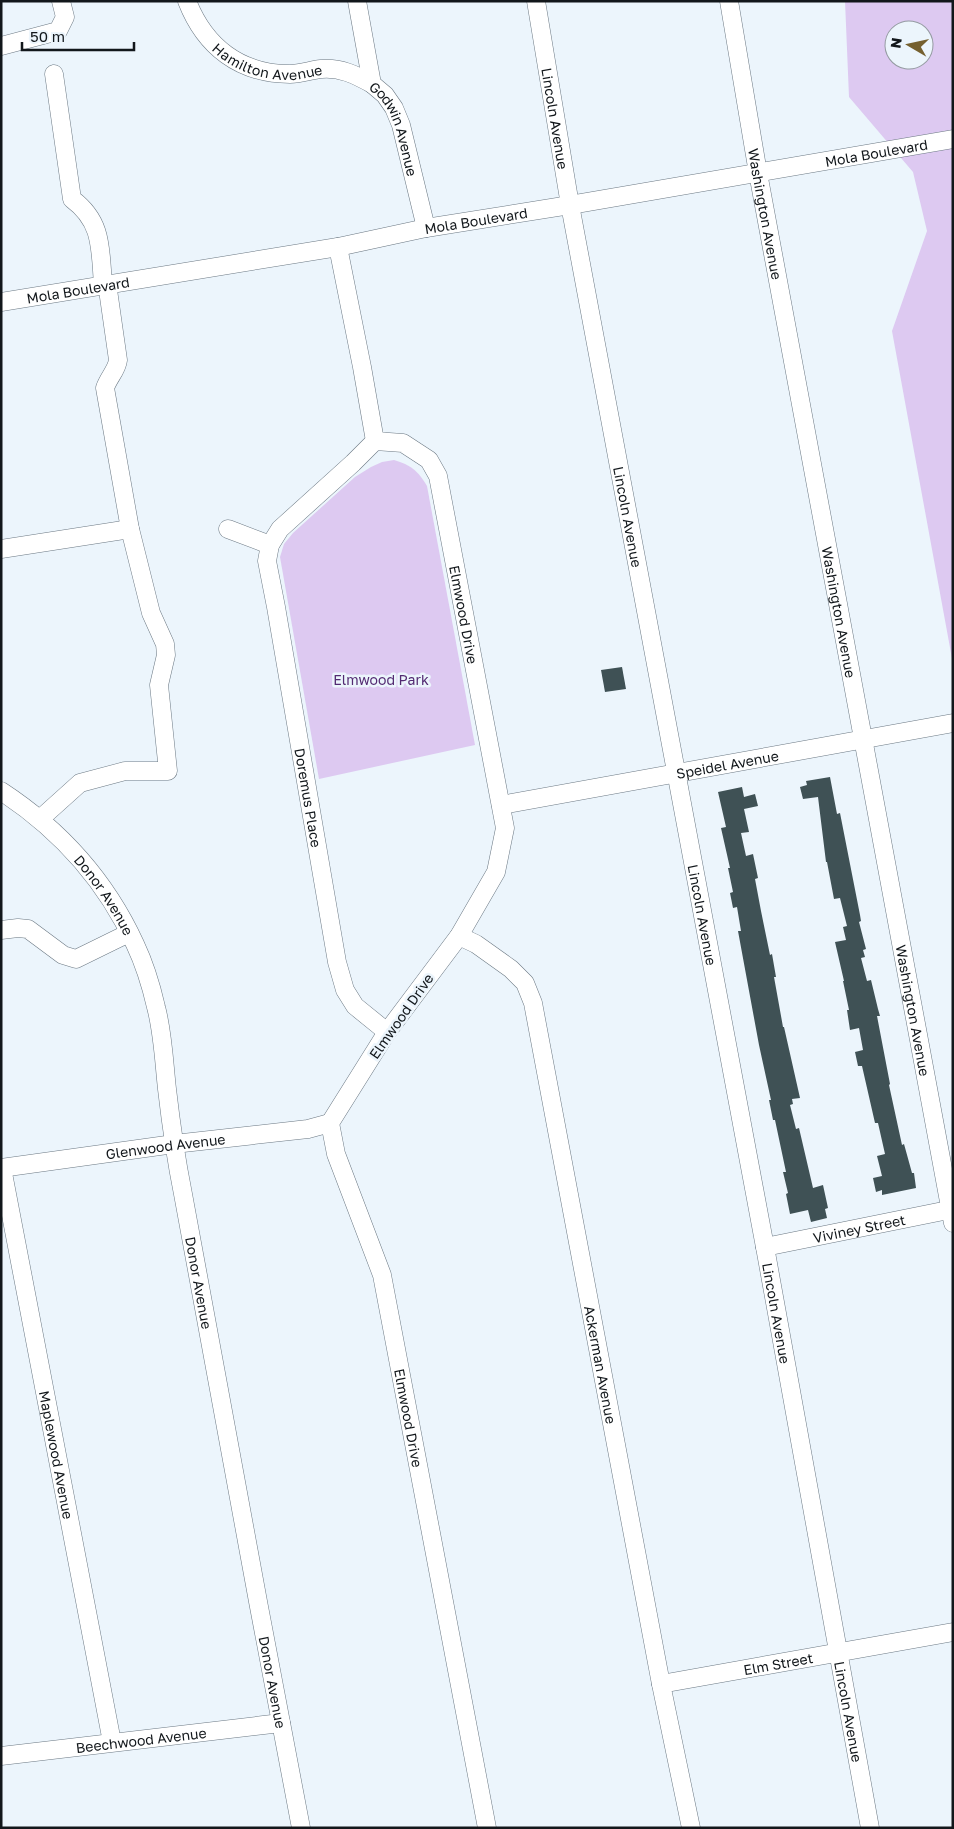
<svg xmlns="http://www.w3.org/2000/svg" width="954" height="1829" viewBox="0 0 954 1829" font-family="'Golos Text',sans-serif">
<style>
.green{fill:#ddc9f1;fill-rule:evenodd}
.building{fill:#3f5155}
.lines{fill:none;stroke-linecap:round;stroke-linejoin:round}
.minor-casing{stroke:#6b7883;stroke-width:19}
.minor{stroke:#fff;stroke-width:18}
.labels{text-anchor:middle;dominant-baseline:central;stroke-width:5;stroke-linejoin:round;paint-order:stroke}
.street-label{font-size:14px;fill:#12171b;stroke:#ecf5fc}
.park-label{font-size:14px;fill:#532a72;stroke:#ecf5fc}
</style>
<rect width="100%" height="100%" fill="#ecf5fc"/>
<g class="green">
<path d="M845 1H953V664L892 331 927 231 913 172 849 97ZM894 30H924V60H894Z"/>
<path d="M394 460C411 465 418 471 427 486L475 745 319 779 280 557 284 544 293 533 355 477 371 467 382 462Z"/>
</g>
<g class="building">
<polygon points="622,667 626,689 605,692 601,670"/>
<polygon points="830,777 837,814 840,813 860,915 861,921 859,922 866,949 863,950 865,957 861,958 867,981 871,980 878,1009 880,1016 877,1016 890,1084 889,1085 902,1145 904,1144 912,1173 914,1173 916,1188 882,1195 882,1190 876,1192 873,1178 882,1176 877,1156 885,1154 878,1123 875,1123 862,1066 858,1066 855,1052 863,1050 859,1028 850,1030 847,1010 849,1010 843,981 844,981 835,942 846,940 843,927 847,926 840,898 834,899 827,862 826,862 818,797 803,799 800,787 807,785 806,781"/>
<polygon points="742,787 744,797 755,794 758,806 744,809 749,832 741,833 746,856 753,854 758,878 755,879 761,911 770,955 772,954 776,977 774,977 783,1027 784,1027 800,1098 792,1099 793,1104 790,1105 796,1129 799,1128 813,1188 823,1185 828,1208 825,1209 827,1218 811,1222 808,1210 790,1214 786,1194 788,1193 783,1172 786,1172 775,1120 773,1120 769,1100 771,1100 759,1045 738,931 741,931 737,907 733,908 730,893 733,892 728,868 730,868 721,828 726,827 718,792"/>
</g>
<g class="lines">
<defs>
<g id="minor">
<path id="s1" d="M187 1C205 47 240 74 290 74 301 74 311 70 321 69 340 67 356 75 372 84"/>
<path id="s2" d="M357 1 372 84 385 95 394 108 401 125 426 228"/>
<path id="s3" d="M536 1 570 205 765 1247 870 1828"/>
<path id="s4" d="M729 1 758 173 953 1223"/>
<polyline points="1,46 58,31 65,17 61,1"/>
<path d="M54 74 72 199C103 222 100 249 103 284"/>
<path id="s5" d="M338 247 362 367 375 441 403 443 429 460 438 476 505 828 496 872 459 936 387 1032 330 1123 336 1154 382 1275 487 1828"/>
<path id="s6" d="M1 302 338 247 426 228 570 205 953 139"/>
<path id="s7" d="M375 441 353 463 280 529 270 545 267 561 276 607 337 962 345 990 355 1006 387 1032"/>
<polyline points="228,529 270,545"/>
<polyline points="1,549 130,529"/>
<path id="s8" d="M1 791C59 829 106 881 135 944 144 963 151 985 156 1007 163 1033 164 1062 167 1089 171 1124 176 1159 183 1194 222 1405 260 1617 301 1828"/>
<path id="s9" d="M501 805 953 723"/>
<path d="M40 819 80 783 125 771H168L159 685 166 655 165 644 151 613 130 529 105 388C108 378 117 370 118 360L107 283"/>
<polyline points="1,930 18,928 28,929 63,955 76,959 129,933"/>
<path id="s10" d="M459 936 476 944 511 969 525 983 533 1003 661 1684 691 1828"/>
<path id="s11" d="M1 1168 174 1144 308 1129 330 1123"/>
<path id="s12" d="M2 1168 112 1742"/>
<path id="s13" d="M765 1247 953 1209"/>
<path id="s14" d="M661 1684 953 1632"/>
<path id="s15" d="M1 1756 281 1723"/>
</g>
</defs>
<use href="#minor" class="minor-casing"/>
<use href="#minor" class="minor"/>
</g>
<g class="labels">
<g class="street-label">
<text stroke="none"><textPath href="#s1" startOffset="110">Hamilton Avenue</textPath></text>
<text stroke="none"><textPath href="#s3" startOffset="119">Lincoln Avenue</textPath></text>
<text stroke="none"><textPath href="#s2" startOffset="136">Godwin Avenue</textPath></text>
<text stroke="none"><textPath href="#s6" startOffset="888">Mola Boulevard</textPath></text>
<text stroke="none"><textPath href="#s4" startOffset="216">Washington Avenue</textPath></text>
<text stroke="none"><textPath href="#s6" startOffset="482">Mola Boulevard</textPath></text>
<text stroke="none"><textPath href="#s6" startOffset="78">Mola Boulevard</textPath></text>
<text stroke="none"><textPath href="#s3" startOffset="524">Lincoln Avenue</textPath></text>
<text stroke="none"><textPath href="#s4" startOffset="621">Washington Avenue</textPath></text>
<text stroke="none"><textPath href="#s5" startOffset="416">Elmwood Drive</textPath></text>
<text stroke="none"><textPath href="#s9" startOffset="230">Speidel Avenue</textPath></text>
<text stroke="none"><textPath href="#s7" startOffset="405">Doremus Place</textPath></text>
<text stroke="none"><textPath href="#s8" startOffset="148">Donor Avenue</textPath></text>
<text stroke="none"><textPath href="#s3" startOffset="929">Lincoln Avenue</textPath></text>
<text stroke="none"><textPath href="#s4" startOffset="1026">Washington Avenue</textPath></text>
<text transform="translate(401 1016) rotate(-55)">Elmwood Drive</text>
<text stroke="none"><textPath href="#s11" startOffset="166">Glenwood Avenue</textPath></text>
<text stroke="none"><textPath href="#s13" startOffset="96">Viviney Street</textPath></text>
<text stroke="none"><textPath href="#s8" startOffset="552">Donor Avenue</textPath></text>
<text stroke="none"><textPath href="#s3" startOffset="1334">Lincoln Avenue</textPath></text>
<text stroke="none"><textPath href="#s10" startOffset="471">Ackerman Avenue</textPath></text>
<text stroke="none"><textPath href="#s5" startOffset="1286">Elmwood Drive</textPath></text>
<text stroke="none"><textPath href="#s12" startOffset="292">Maplewood Avenue</textPath></text>
<text stroke="none"><textPath href="#s14" startOffset="119">Elm Street</textPath></text>
<text stroke="none"><textPath href="#s8" startOffset="958">Donor Avenue</textPath></text>
<text stroke="none"><textPath href="#s3" startOffset="1739">Lincoln Avenue</textPath></text>
<text stroke="none"><textPath href="#s15" startOffset="141">Beechwood Avenue</textPath></text>
</g>
<g class="park-label">
<text x="381" y="679">Elmwood Park</text>
</g>
</g>
<rect width="954" height="1829" fill="none" stroke="#12171b" stroke-width="5"/>
<g transform="translate(909 45) rotate(279)"><circle r="24" fill="#ecf5fc" stroke="#959ca2"/>
<path d="M0-4L9 19L0 12L-9 19Z" fill="#75602f"/>
<text y="-8" font-size="14" font-weight="bold" text-anchor="middle" fill="#12171b">N</text>
</g>
<path d="M22 42v8h112v-8" fill="none" stroke="#12171b" stroke-width="2.5"/>
<text x="30" y="42" font-size="15" fill="#12171b" stroke="#ecf5fc" stroke-width="4" paint-order="stroke">50 m</text>
</svg>
